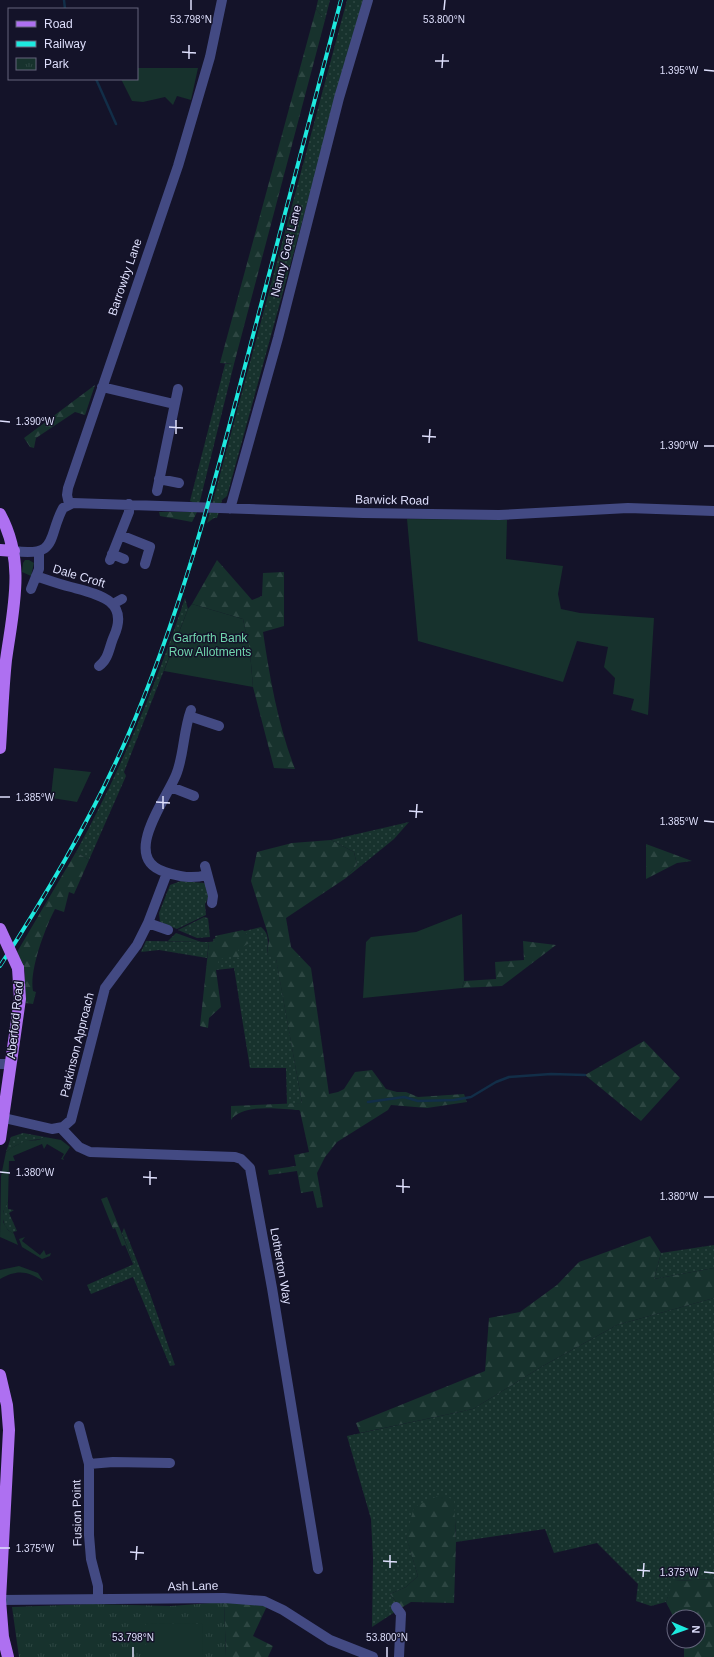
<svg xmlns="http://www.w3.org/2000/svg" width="714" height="1657" font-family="Helvetica,sans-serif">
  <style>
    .grass { fill: url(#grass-dots) }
    .forest { fill: url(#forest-firs) }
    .park { fill: url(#park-tufts) }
    .garden { fill: #17322d }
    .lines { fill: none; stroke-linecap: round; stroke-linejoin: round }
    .stream { stroke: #122e48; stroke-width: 2.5 }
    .minor { stroke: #434a83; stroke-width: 10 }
    .major { stroke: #ae70f1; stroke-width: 12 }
    .rail-casing { stroke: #1de9df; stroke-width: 4 }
    .rail { stroke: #141329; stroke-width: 2.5; stroke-dasharray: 8; stroke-linecap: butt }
    .major-bridge { stroke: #ae70f1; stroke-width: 12 }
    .ticks { fill: none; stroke: #dedffc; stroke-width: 1.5 }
    .labels { text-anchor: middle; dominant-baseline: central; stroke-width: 3; stroke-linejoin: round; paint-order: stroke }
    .street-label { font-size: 12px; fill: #dedffc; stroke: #141329 }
    .park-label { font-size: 12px; fill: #70d6ad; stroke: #141329 }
    .ticks-label { font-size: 10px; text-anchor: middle; fill: #dedffc; stroke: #141329; stroke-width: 3; stroke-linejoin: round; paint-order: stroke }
  </style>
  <defs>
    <pattern id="grass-dots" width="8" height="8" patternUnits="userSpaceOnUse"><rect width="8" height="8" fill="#17322d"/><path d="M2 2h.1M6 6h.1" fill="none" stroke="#2d4642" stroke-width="1.8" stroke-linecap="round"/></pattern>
    <pattern id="forest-firs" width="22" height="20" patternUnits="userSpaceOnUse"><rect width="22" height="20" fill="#17322d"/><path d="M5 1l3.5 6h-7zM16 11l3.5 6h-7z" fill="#2d4642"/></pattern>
    <pattern id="park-tufts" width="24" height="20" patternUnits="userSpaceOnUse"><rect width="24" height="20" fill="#17322d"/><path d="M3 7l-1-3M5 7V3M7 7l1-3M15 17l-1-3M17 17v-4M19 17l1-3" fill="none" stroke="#2d4642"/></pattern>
  </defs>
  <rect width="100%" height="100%" fill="#141329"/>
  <!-- grass -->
  <path class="grass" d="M 318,0 L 330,0 L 325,20 L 316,9 Z
    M 347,0 L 363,0 L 227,496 L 222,500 L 217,518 L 214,518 L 207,523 Z
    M 225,364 L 234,364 L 199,505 L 190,501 Z
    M 185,598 L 188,609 L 124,772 L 126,776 L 89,860 L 76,852 C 120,772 156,685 185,598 Z
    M 409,822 L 394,839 L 346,878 L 357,865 L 354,852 L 331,840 Z
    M 181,881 L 204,883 L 207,885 L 209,896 L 205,904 L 206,915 L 177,929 L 160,922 L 159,913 L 170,885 Z
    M 204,917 L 208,918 L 210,937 L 197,938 L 178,930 Z
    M 261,927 C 270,934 268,943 267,954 L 276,958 L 302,1103 L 287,1105 L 286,1068 L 250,1068 L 234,968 L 216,970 L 213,939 Z
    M 146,941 L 209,942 L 207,958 L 159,950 L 141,952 Z
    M 23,1133 L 45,1137 C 40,1140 38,1139 33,1140 C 22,1142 14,1146 6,1152 L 11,1137 Z
    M 8,1202 L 8,1209 L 14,1210 L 9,1213 L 17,1231 L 13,1232 L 14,1234 C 1,1228 0,1212 8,1202 Z
    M 124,1228 L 149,1291 L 175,1365 L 170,1366 L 133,1277 L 91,1294 L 87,1285 L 134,1264 L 122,1233 Z
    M 714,1245 L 714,1268 L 654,1279 L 661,1253 Z
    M 714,1298 L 714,1579 L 674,1581 L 666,1602 L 651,1606 L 636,1601 L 638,1584 L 597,1543 L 554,1553 L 545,1529 L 456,1542 L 455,1519 L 406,1536 L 418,1576 L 406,1587 L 390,1594 L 401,1608 L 372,1627 L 373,1558 L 371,1519 L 347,1436 L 473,1409 L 541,1367 L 617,1325 Z"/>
  <!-- forest -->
  <path class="forest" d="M 316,9 L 325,20 L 234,364 L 220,363 Z
    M 95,385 L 85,415 L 75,412 L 36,438 L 34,448 L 30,447 L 24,438 Z
    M 159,512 L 197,512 L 192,522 L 160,516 Z
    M 217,560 L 252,600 L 262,596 L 263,573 L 284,572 L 284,626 L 263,632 C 270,679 278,725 295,769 L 274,768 L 253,687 L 250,652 L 243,619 L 192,604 Z
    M 331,840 L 354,852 L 357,865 L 346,878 L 286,918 L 291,947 L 311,968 L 329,1094 L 338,1092 L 344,1089 L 355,1072 L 372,1070 L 386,1089 L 397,1092 L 406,1092 L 418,1097 L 464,1094 L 467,1102 L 427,1108 L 391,1105 L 388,1110 L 337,1142 L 325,1157 L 317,1173 L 323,1207 L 317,1208 L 313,1191 L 301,1193 L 297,1171 L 269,1175 L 268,1170 L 296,1166 L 294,1155 L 309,1152 L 300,1111 L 299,1110 C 280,1109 242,1103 231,1120 L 231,1106 L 302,1103 L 276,959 L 267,954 L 269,940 L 267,931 L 251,881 L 257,852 L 292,843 Z
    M 646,844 L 692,861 L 677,863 L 646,879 Z
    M 76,852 L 89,860 L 74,894 L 69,892 L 64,912 L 55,909 C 45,928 29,971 33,991 L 36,992 L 33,1004 L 25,1003 L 25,971 L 17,952 Z
    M 243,930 L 248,935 L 249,943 L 238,950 L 240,958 L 228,956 L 219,960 L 216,970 L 221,1007 L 209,1018 L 208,1028 L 200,1026 L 209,942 L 216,941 L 215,936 Z
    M 176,933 L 201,942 L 168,941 Z
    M 523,941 L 556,945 L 502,986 L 462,988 L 464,981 L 496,979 L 495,962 L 524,960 Z
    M 644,1041 L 680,1078 L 641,1121 L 585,1075 Z
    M 107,1197 L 134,1264 L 133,1264 L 125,1245 L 122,1246 L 115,1228 L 113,1229 L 101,1199 Z
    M 650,1236 L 661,1253 L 654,1279 L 714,1268 L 714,1298 L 617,1325 L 541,1367 L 473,1409 L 360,1433 L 356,1423 L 485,1371 L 489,1318 L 520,1312 L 557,1285 L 579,1262 Z
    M 438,1496 L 454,1499 L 456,1542 L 454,1603 L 411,1602 L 401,1608 L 390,1594 L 406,1587 L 418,1576 L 406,1537 L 414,1507 Z
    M 714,1579 L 714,1657 L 684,1657 L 684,1641 L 698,1641 L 698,1617 L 674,1618 L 666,1602 L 673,1581 Z
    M 224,1602 L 267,1606 L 253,1636 L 273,1646 L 268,1657 L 226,1657 Z"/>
  <!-- park -->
  <path class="park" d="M 224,1602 L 226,1657 L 19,1657 L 12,1607 L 93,1604 L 171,1606 Z"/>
  <!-- garden -->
  <path class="garden" d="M 137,68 L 198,68 L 191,100 L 177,96 L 173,105 L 165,97 L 143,102 L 132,101 L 121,79 L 137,79 Z
    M 407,519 L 507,520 L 506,559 L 563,566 L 558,594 L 561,609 L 580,613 L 654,618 L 648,715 L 631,710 L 634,699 L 613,694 L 615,678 L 604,667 L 608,647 L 577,641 L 563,682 L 418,641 Z
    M 25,560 L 29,560 L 34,563 L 31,576 L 22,572 L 23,563 Z
    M 192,604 L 243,619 L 250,652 L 253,687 L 164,671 L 188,609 Z
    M 54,768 L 91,772 L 77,802 L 52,798 L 51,796 Z
    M 462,914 L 464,981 L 462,988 L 363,998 L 366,942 L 371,937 L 416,932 Z
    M 45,1137 L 61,1140 L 70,1147 L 63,1158 L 64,1160 L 61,1159 L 64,1154 L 47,1144 L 44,1149 L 42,1144 L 13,1156 L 15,1161 L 9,1161 L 8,1202 L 3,1212 L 3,1222 L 8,1230 L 14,1234 L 18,1245 L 0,1237 L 1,1176 L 6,1152 C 12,1147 18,1144 26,1141 C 33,1140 39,1141 45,1137 Z
    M 25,1237 L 22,1241 L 40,1255 L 44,1250 L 46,1255 L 51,1253 L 50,1256 L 42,1259 L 22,1247 L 19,1239 Z
    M 19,1266 L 38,1273 L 43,1281 C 28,1271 17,1269 0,1279 L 0,1270 Z
    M 146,1623 L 203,1624 L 202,1657 L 146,1657 Z"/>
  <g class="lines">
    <!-- stream -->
    <path class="stream" d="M 64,0 L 65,9
      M 96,79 L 116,124
      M 368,1102 L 404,1097 L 418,1101 L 454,1100 L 471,1097 L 496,1082 L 509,1077 L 551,1074 L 585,1075"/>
    <!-- minor -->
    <path class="minor" d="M 102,387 L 174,404
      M 159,479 L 179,483
      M 157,491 L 178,389
      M 69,504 L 67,495 L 68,488 L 178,166 L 210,57 L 222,0
      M 230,509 L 278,338 L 339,98 L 368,0
      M 120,535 L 150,547 L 145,564
      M 14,551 C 59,557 47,538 63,508 L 73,503 L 363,513 L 499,515 L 628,508 L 714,511
      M 112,554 L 124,559
      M 110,560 L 129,512 L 129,504
      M 36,576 C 48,580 59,584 71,587 C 97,594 130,600 114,636 C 109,647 109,659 99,666
      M 31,589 L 39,569 L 39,552
      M 113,604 L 122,599
      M 191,710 C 183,732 184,756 176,775 C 166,800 120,858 165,872 C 180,877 192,879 207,875
      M 189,716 L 219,726
      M 171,787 L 194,796
      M 205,866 L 213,896 L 212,903
      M 148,923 L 168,930
      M 0,1064 L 11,1064
      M 4,1118 L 52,1129 L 63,1127 L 71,1120 L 105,988 L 137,945 L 148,923 L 167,873
      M 61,1128 L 79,1147 L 90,1152 L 235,1157 L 241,1159 L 250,1168 L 272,1288 L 318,1569
      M 79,1426 L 89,1464 L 89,1535 L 91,1559 L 98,1586 L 98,1599
      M 89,1464 L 113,1462 L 170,1463
      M 0,1600 L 224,1598 L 264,1601 L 283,1610 L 330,1640 L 373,1657
      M 396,1607 L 401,1614 L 399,1657"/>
    <!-- major -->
    <path class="major" d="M 0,514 C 26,562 13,609 6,660 C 3,689 2,718 0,748
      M 0,550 L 14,551
      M 0,1139 L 20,999 L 18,968
      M 0,1375 L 7,1405 L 9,1430 L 0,1600 L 3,1637 L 8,1657"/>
    <!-- rail casing -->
    <g class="rail-casing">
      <path id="rail" d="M 0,966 C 47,894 91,819 126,740 C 179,619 212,493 245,366 C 277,244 309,122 341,0"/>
    </g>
    <!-- rail -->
    <use href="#rail" class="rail"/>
    <!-- major-bridge -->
    <path class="major-bridge" d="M 0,929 L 18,968"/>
  </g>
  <!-- ticks -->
  <path class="ticks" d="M 191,10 L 191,0M 444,10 L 445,0M 182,52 L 196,53M 189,59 L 189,45M 435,61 L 449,61M 442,68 L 443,54M 704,70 L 714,71M 0,421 L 10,422M 169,427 L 183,428M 176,434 L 176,420M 422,436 L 436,437M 429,443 L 430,429M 704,446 L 714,446M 0,797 L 10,797M 156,802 L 170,803M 163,809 L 163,796M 409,811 L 423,812M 416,818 L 417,804M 704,821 L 714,822M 0,1172 L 10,1173M 143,1177 L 157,1178M 150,1185 L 150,1171M 396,1186 L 410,1187M 403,1193 L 403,1179M 704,1197 L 714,1197M 0,1548 L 10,1548M 130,1552 L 144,1553M 136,1560 L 137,1546M 383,1561 L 397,1562M 390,1568 L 390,1555M 637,1570 L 650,1571M 704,1572 L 714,1573M 643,1577 L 644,1563M 133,1657 L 133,1647M 387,1657 L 387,1647"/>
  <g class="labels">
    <!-- street labels -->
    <g class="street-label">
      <text transform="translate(286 251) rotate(-76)">Nanny Goat Lane</text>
      <text transform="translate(125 277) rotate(-71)">Barrowby Lane</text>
      <text transform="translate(392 500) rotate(1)">Barwick Road</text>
      <text transform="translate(79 576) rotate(17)">Dale Croft</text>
      <text transform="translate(15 1020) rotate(-84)">Aberford Road</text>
      <text transform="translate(77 1045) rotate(-76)">Parkinson Approach</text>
      <text transform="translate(281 1266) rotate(80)">Lotherton Way</text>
      <text transform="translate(77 1513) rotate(-91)">Fusion Point</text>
      <text transform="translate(193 1586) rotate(-1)">Ash Lane</text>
    </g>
    <!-- park labels -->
    <g class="park-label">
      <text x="210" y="638">Garforth Bank<tspan x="210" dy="14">Row Allotments</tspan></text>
    </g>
  </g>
  <g class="ticks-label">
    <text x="191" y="23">53.798°N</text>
    <text x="444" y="23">53.800°N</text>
    <text x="679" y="74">1.395°W</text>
    <text x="35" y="425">1.390°W</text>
    <text x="679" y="449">1.390°W</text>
    <text x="35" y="801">1.385°W</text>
    <text x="679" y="825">1.385°W</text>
    <text x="35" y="1176">1.380°W</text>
    <text x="679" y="1200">1.380°W</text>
    <text x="35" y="1552">1.375°W</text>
    <text x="679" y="1576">1.375°W</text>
    <text x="133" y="1641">53.798°N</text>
    <text x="387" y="1641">53.800°N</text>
  </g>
  <!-- legend -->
  <rect x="8" y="8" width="130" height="72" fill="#141329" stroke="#65657d"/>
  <rect x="16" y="21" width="20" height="6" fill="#ae70f1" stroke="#65657d"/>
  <text x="44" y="28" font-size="12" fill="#dedffc">Road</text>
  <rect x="16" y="41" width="20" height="6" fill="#1de9df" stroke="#65657d"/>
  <text x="44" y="48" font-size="12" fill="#dedffc">Railway</text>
  <rect x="16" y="58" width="20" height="12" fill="url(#park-tufts)" stroke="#65657d"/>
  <text x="44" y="68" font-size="12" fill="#dedffc">Park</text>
  <!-- north arrow -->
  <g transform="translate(686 1629) rotate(92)"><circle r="19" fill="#141329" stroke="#65657d"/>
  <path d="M0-3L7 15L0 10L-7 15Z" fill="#1de9df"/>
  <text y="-6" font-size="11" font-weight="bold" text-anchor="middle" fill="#dedffc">N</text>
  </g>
</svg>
